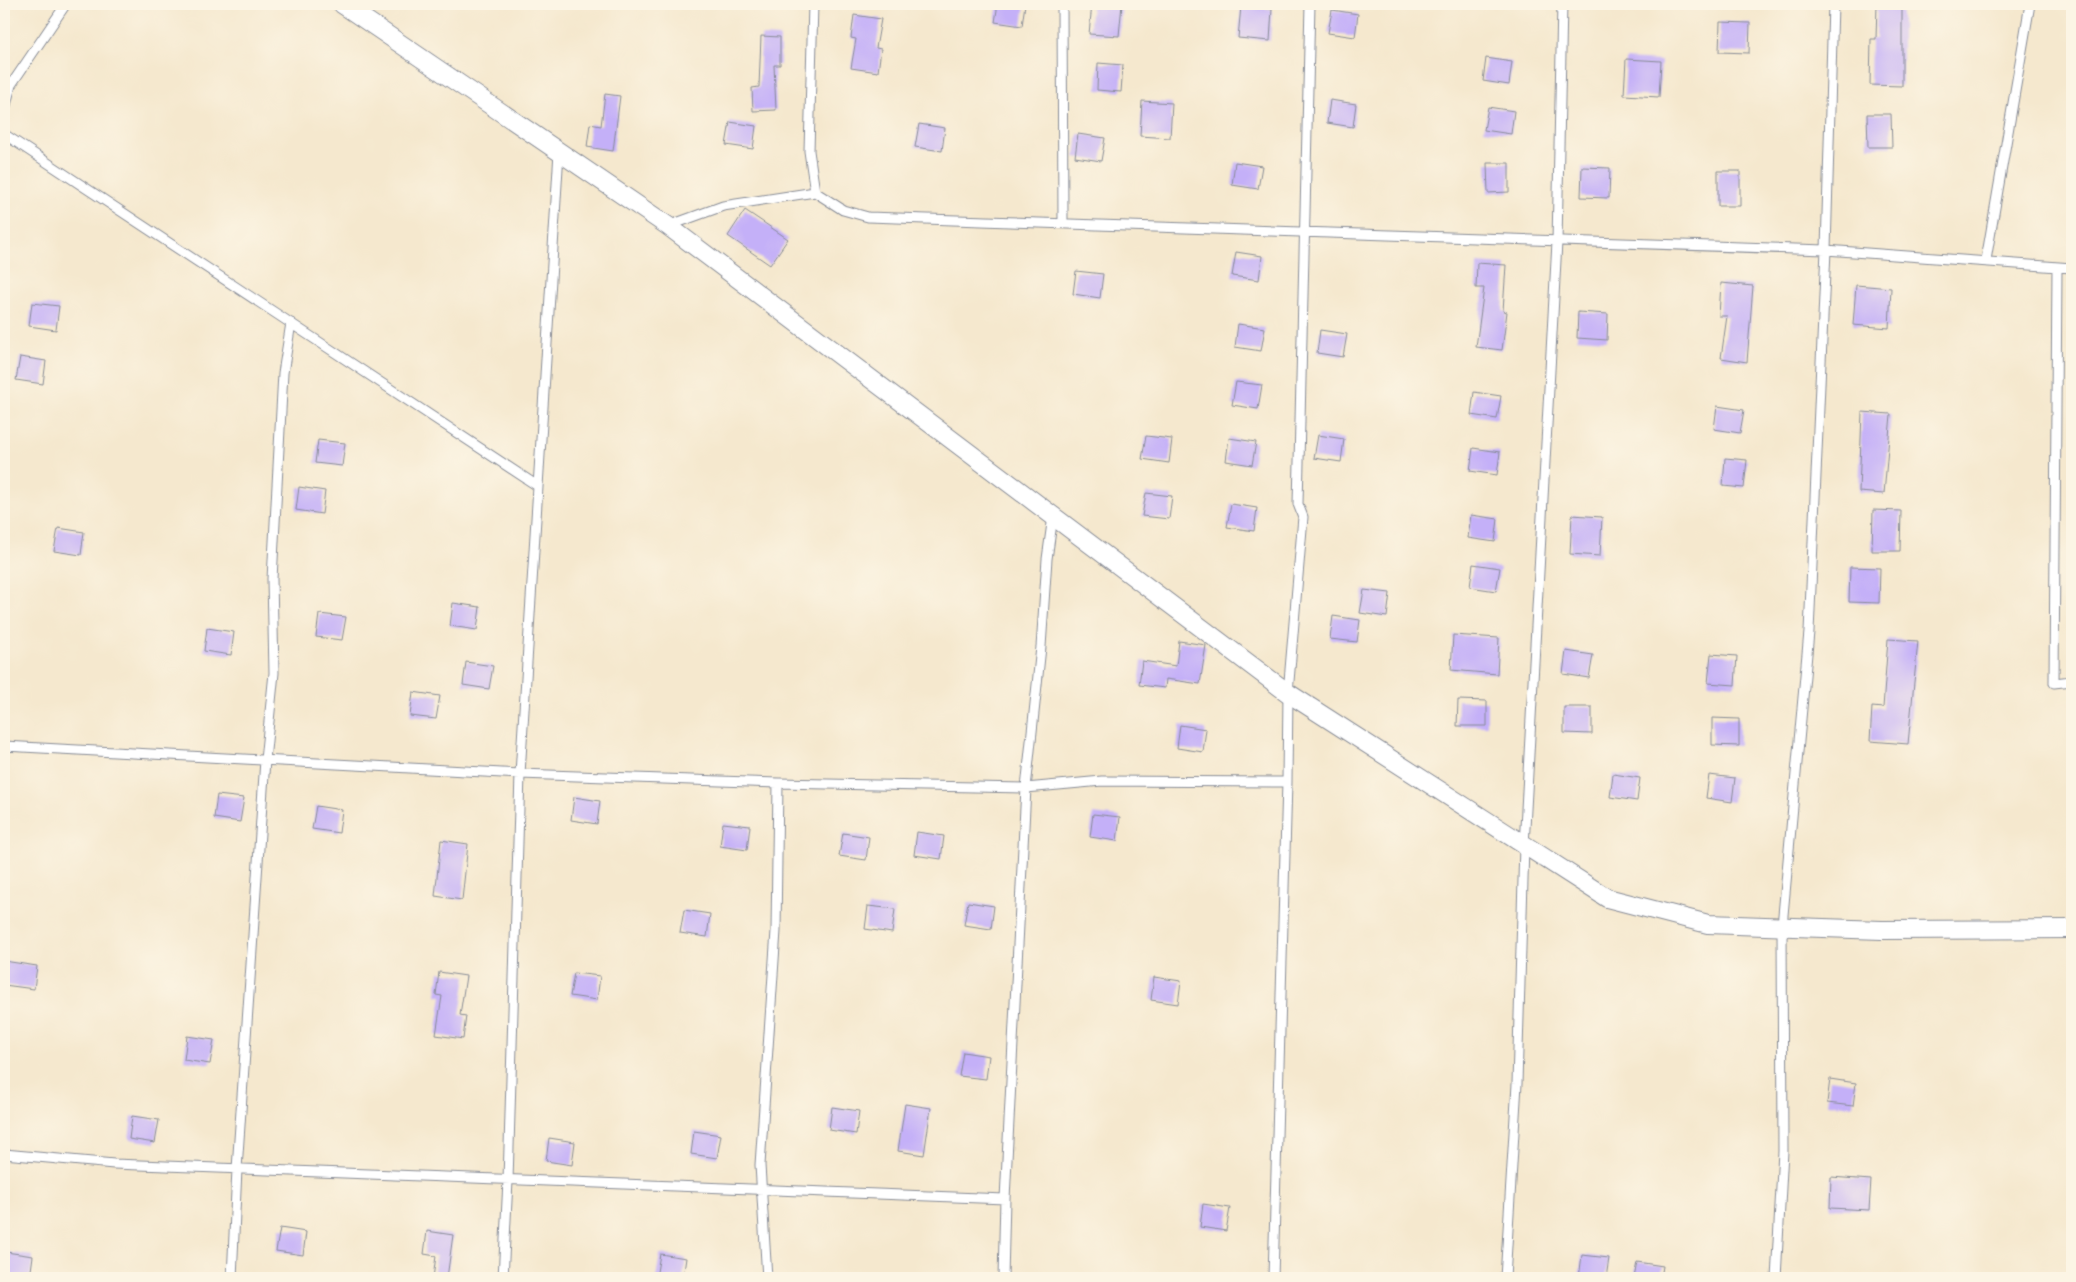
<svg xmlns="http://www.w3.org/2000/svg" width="2076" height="1282" font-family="'Shantell Sans',sans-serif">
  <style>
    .building { fill: #c4b0f8 }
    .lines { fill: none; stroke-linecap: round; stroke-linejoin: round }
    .lane-casing { stroke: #888c96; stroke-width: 11 }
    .street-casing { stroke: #888c96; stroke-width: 20 }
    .lane { stroke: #fff; stroke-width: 9 }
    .street { stroke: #fff; stroke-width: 18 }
  </style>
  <rect width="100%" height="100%" fill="#fcf5e5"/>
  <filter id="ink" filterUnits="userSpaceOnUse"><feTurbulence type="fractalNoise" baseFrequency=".02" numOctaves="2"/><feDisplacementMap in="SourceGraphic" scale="10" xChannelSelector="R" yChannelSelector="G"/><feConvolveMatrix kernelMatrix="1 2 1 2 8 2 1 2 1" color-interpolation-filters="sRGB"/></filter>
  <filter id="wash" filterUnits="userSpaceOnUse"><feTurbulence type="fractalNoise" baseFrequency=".0096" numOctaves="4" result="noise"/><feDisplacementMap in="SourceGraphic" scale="20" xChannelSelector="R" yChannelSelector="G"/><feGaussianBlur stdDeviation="1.12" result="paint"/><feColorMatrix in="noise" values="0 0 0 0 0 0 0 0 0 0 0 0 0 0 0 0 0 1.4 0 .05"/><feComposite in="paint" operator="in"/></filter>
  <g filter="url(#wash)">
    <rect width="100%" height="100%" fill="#f5e8ce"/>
    <g id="blocks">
      <!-- building -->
      <path class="building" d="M 998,4 L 1025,4 L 1022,26 L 995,22 Z
        M 1092,4 L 1122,4 L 1119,36 L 1089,34 Z
        M 1877,4 L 1902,4 L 1902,86 L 1870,85 L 1871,39 L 1876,39 Z
        M 1241,6 L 1272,9 L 1270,41 L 1238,38 Z
        M 1332,10 L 1358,14 L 1355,37 L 1328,33 Z
        M 854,15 L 881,19 L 876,48 L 881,49 L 878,72 L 851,68 L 856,39 L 851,38 Z
        M 1720,22 L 1750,23 L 1749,53 L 1719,52 Z
        M 761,36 L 780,37 L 780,65 L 774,65 L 776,110 L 753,111 L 752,88 L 759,87 Z
        M 1486,58 L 1512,62 L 1509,85 L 1483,81 Z
        M 1626,59 L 1661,61 L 1659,97 L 1624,95 Z
        M 1098,63 L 1123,65 L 1121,92 L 1097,90 Z
        M 605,94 L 620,96 L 613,151 L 587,147 L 590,124 L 601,126 Z
        M 1330,100 L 1356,104 L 1353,127 L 1327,123 Z
        M 1142,101 L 1172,103 L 1170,138 L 1140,136 Z
        M 1488,107 L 1514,111 L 1511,134 L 1484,130 Z
        M 1867,114 L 1891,114 L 1892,147 L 1868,147 Z
        M 730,122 L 756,126 L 753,149 L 726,145 Z
        M 919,124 L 945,128 L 942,151 L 915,147 Z
        M 1078,134 L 1105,138 L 1101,161 L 1075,157 Z
        M 1235,162 L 1262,166 L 1258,189 L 1232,185 Z
        M 1487,163 L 1509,163 L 1509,192 L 1488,193 Z
        M 1582,167 L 1610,168 L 1609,198 L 1581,197 Z
        M 1718,171 L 1740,171 L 1740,206 L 1718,206 Z
        M 745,210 L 788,239 L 770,265 L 728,236 Z
        M 1236,252 L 1262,256 L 1259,280 L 1232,276 Z
        M 1477,263 L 1506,265 L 1503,311 L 1507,312 L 1502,350 L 1476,347 L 1484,288 L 1476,288 Z
        M 1076,271 L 1103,274 L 1100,298 L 1073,294 Z
        M 1721,283 L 1753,286 L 1747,362 L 1721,358 L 1727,316 L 1719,316 Z
        M 1856,285 L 1891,288 L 1889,328 L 1853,325 Z
        M 32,303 L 59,306 L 56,330 L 29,326 Z
        M 1578,312 L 1608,314 L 1607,340 L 1577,338 Z
        M 1238,324 L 1265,328 L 1261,351 L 1235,347 Z
        M 1320,330 L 1347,334 L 1343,357 L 1317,353 Z
        M 20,357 L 46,361 L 43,384 L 16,380 Z
        M 1236,382 L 1262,385 L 1258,409 L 1232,405 Z
        M 1474,392 L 1501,396 L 1497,419 L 1471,415 Z
        M 1717,406 L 1744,410 L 1740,433 L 1714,429 Z
        M 1862,412 L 1891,414 L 1884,494 L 1859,492 Z
        M 1318,435 L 1344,439 L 1341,462 L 1314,458 Z
        M 1146,436 L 1172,439 L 1169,463 L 1142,459 Z
        M 1229,438 L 1256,442 L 1252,465 L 1226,461 Z
        M 318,440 L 345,443 L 342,466 L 315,463 Z
        M 1473,448 L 1500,452 L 1497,475 L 1470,471 Z
        M 1725,458 L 1747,460 L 1744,488 L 1723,486 Z
        M 299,487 L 325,491 L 322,514 L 296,510 Z
        M 1146,493 L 1172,496 L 1169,519 L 1142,516 Z
        M 1231,504 L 1257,508 L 1254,531 L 1227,527 Z
        M 1873,510 L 1901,511 L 1900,551 L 1872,551 Z
        M 1471,515 L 1498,519 L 1495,542 L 1468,538 Z
        M 1572,515 L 1602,517 L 1600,556 L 1570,554 Z
        M 58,528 L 84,532 L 81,555 L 54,551 Z
        M 1473,564 L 1500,568 L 1496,591 L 1470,587 Z
        M 1850,567 L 1880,568 L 1879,603 L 1849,602 Z
        M 1364,590 L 1390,593 L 1387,617 L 1360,613 Z
        M 453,603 L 480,607 L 477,630 L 450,626 Z
        M 319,614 L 346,617 L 342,640 L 316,637 Z
        M 1333,616 L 1360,620 L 1357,642 L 1330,639 Z
        M 207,628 L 234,632 L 231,655 L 204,651 Z
        M 1453,635 L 1499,638 L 1497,674 L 1451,670 Z
        M 1888,639 L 1918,641 L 1908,744 L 1870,741 L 1872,707 L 1883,708 Z
        M 1179,641 L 1206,645 L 1200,684 L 1166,679 L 1165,688 L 1139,685 L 1142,661 L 1176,666 Z
        M 1566,651 L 1593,655 L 1589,678 L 1563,674 Z
        M 1711,654 L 1737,656 L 1735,685 L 1708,683 Z
        M 466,662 L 493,666 L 489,689 L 463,685 Z
        M 413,692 L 440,696 L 436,719 L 410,716 Z
        M 1458,700 L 1487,701 L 1487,726 L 1457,726 Z
        M 1564,707 L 1592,707 L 1592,734 L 1564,733 Z
        M 1712,718 L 1739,719 L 1739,746 L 1712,745 Z
        M 1180,725 L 1206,729 L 1203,752 L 1177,748 Z
        M 1613,774 L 1640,778 L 1637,801 L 1610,797 Z
        M 1709,775 L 1735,778 L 1732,802 L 1706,798 Z
        M 217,795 L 244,798 L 240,822 L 214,818 Z
        M 574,797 L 600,801 L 597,824 L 571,820 Z
        M 316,806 L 342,810 L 339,833 L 312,829 Z
        M 1093,814 L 1120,817 L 1117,841 L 1090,837 Z
        M 723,823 L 750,826 L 747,850 L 720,846 Z
        M 917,832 L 944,836 L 941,859 L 914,855 Z
        M 843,833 L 869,837 L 866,860 L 839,856 Z
        M 441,840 L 468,844 L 462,900 L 435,896 Z
        M 968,902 L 994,906 L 991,929 L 964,925 Z
        M 868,906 L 895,909 L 892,933 L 865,929 Z
        M 684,910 L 710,914 L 707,937 L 680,933 Z
        M 4,961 L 37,966 L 34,989 L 4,985 Z
        M 439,972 L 466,976 L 460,1015 L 466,1016 L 463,1039 L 436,1035 L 442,996 L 436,995 Z
        M 574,973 L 600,976 L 597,1000 L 570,996 Z
        M 1154,977 L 1181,981 L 1178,1004 L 1151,1000 Z
        M 187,1036 L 214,1040 L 210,1064 L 184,1060 Z
        M 963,1052 L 989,1056 L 986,1079 L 959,1076 Z
        M 1830,1079 L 1856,1083 L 1853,1106 L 1827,1103 Z
        M 905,1104 L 931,1108 L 924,1155 L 898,1151 Z
        M 832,1107 L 859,1111 L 856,1134 L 829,1130 Z
        M 132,1116 L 159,1120 L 155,1143 L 129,1139 Z
        M 694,1131 L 721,1135 L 717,1158 L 691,1154 Z
        M 549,1138 L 575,1142 L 572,1165 L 546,1161 Z
        M 1831,1177 L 1871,1180 L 1869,1210 L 1830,1208 Z
        M 1203,1204 L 1230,1208 L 1226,1231 L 1200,1227 Z
        M 280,1228 L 306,1232 L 303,1255 L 276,1251 Z
        M 427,1231 L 453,1235 L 447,1278 L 433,1278 L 436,1256 L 424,1254 Z
        M 6,1252 L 33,1256 L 30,1278 L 4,1275 Z
        M 660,1254 L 686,1258 L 683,1278 L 656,1278 Z
        M 1582,1255 L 1609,1258 L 1606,1278 L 1579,1278 Z
        M 1637,1262 L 1663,1266 L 1661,1278 L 1634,1278 Z"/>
    </g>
  </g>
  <g filter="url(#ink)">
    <use href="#blocks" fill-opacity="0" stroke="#888c96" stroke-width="1"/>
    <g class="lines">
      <!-- lane casing -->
      <g class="lane-casing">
        <path id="lane" d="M 813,4 L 809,151 L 815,192
          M 1062,4 L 1063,223
          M 4,113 L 11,85 L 66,4
          M 4,134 L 536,485
          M 668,226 L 723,206 L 815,192 L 843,210 L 868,217 L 1826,250 L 2072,268
          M 1986,260 L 2030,4
          M 2057,267 L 2054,683 L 2072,681
          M 4,746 L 520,774 L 778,783 L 1026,788 L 1102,781 L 1287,782
          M 4,1154 L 114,1164 L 1005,1199
          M 232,1278 L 237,1169 L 265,760 L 274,673 L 272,579 L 283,373 L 291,323
          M 503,1278 L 508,1181 L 520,774 L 559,152
          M 767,1278 L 760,1165 L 776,931 L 778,783
          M 1003,1278 L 1005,1199 L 1026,788 L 1041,647 L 1047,559 L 1053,516
          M 1273,1278 L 1287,782 L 1288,693 L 1303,517 L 1298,504 L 1310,4
          M 1505,1278 L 1517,1084 L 1524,846 L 1557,242 L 1562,4
          M 1776,1278 L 1783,1151 L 1782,926 L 1809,632 L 1826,250 L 1833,4"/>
      </g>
      <!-- street casing -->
      <g class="street-casing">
        <path id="street" d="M 342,4 L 668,226 L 1288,693 L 1607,898 L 1708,924 L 1882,930 L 2072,929"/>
      </g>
      <!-- lane -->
      <use href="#lane" class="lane"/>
      <!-- street -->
      <use href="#street" class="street"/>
    </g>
  </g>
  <!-- margin -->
  <rect width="2076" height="1282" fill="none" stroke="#fcf5e5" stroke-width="20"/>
</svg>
